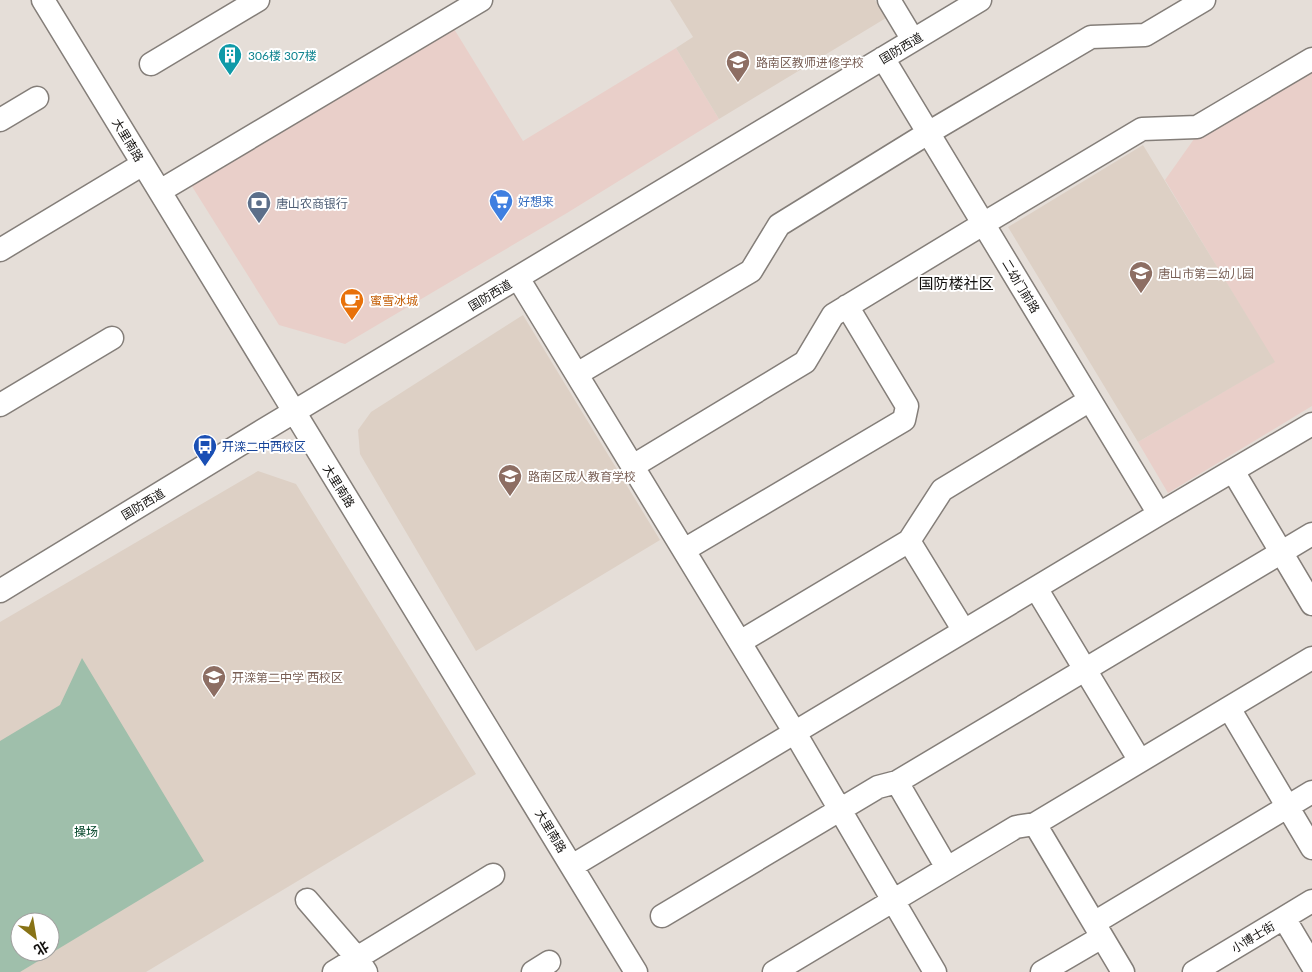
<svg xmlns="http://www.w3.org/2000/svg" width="1312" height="972" font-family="Lato,'Noto Sans SC',sans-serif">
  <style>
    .commercial { fill: #e9cfc9 }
    .built { fill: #ddd0c5; fill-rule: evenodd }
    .green { fill: #9fbfab; fill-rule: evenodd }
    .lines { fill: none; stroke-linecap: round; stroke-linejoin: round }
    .minor-casing { stroke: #847e79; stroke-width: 25 }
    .minor { stroke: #fff; stroke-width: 22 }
    .labels { text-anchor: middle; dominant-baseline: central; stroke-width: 4; stroke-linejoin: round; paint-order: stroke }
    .street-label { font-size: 12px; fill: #13110f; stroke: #fff }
    .culture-label { font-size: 12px; fill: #0d838f; stroke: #fff; text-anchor: start }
    .education-label { font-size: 12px; fill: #785e54; stroke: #fff; text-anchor: start }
    .shop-label { font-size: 12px; fill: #366cbe; stroke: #fff; text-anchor: start }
    .service-label { font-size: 12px; fill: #4e5e75; stroke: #fff; text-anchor: start }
    .food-label { font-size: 12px; fill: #c56008; stroke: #fff; text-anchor: start }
    .transit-label { font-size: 12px; fill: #164399; stroke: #fff; text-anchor: start }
    .park-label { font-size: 12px; fill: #024427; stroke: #fff }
    .quarter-label { font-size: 15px; fill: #13110f; stroke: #fff }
  </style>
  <rect width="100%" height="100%" fill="#e5ded8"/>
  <!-- commercial -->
  <path class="commercial" d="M 451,24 L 523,141 L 676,48 L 719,119 L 567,213 L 345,344 L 279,325 L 188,180 Z
    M 1312,68 L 1312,406 L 1168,493 L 1138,442 L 1274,362 L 1165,180 L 1194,139 Z"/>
  <!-- built -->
  <path class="built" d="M 670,0 L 875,0 L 886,18 L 719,119 L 676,48 L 693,37 Z
    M 1143,145 L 1275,362 L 1138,442 L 1008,227 Z
    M 523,315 L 660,540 L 476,651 L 360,454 L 358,430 L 371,412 Z
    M 258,471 L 296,484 L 476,774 L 146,972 L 0,972 L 0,622 ZM 20,922 L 50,922 L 50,952 L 20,952 Z"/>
  <!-- green -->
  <path class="green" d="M 82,658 L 204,861 L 20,972 L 0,972 L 0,741 L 60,705 ZM 20,922 L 50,922 L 50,952 L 20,952 Z"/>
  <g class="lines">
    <!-- minor casing -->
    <g class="minor-casing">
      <path id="minor" d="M 43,0 L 636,972
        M 889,0 L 913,40
        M 883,58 L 1159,514
        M 151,64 L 258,0
        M 0,120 L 37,98
        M 160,191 L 481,0
        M 0,250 L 143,164
        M 518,278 L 795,733 L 935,972
        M 577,374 L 751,271 L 779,225 L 928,133 L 1091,37 L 1145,35 L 1204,0
        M 0,405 L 112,338
        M 633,466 L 805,362 L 833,315 L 983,224 L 1142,129 L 1197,127 L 1312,59
        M 1233,471 L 1312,604
        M 909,541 L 964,631
        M 684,550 L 904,420 L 907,406 L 847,306
        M 1036,588 L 1140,761
        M 0,591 L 262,431 L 980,0
        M 740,642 L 909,541 L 942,490 L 1090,400
        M 1229,708 L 1312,848
        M 1035,824 L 1123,972
        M 572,866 L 1159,514 L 1312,424
        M 947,868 L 897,782 L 1312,534
        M 307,900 L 357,958 L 366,972
        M 662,916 L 878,787 L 897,782
        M 1284,918 L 1312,965
        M 1094,923 L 1312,792
        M 334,972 L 493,875
        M 533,972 L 549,962
        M 774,972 L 1016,827 L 1035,824 L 1312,658
        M 1042,972 L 1102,937
        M 1194,972 L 1312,901"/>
    </g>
    <!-- minor -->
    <use href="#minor" class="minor"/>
  </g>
  <!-- icons -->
  <defs>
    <g id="building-pin" transform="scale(1.25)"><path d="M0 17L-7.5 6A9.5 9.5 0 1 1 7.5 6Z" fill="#0f9aa8" stroke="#fff"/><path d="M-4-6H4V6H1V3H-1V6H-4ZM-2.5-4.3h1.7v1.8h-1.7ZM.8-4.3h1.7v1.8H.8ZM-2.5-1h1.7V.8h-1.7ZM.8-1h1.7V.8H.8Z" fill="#fff"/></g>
    <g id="university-pin" transform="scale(1.25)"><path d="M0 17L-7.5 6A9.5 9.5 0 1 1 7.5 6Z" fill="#8d6e63" stroke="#fff"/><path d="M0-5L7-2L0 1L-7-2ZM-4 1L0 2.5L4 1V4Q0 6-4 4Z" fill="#fff"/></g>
    <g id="supermarket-pin" transform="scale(1.25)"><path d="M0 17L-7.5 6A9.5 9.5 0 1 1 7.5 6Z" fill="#3f7fe0" stroke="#fff"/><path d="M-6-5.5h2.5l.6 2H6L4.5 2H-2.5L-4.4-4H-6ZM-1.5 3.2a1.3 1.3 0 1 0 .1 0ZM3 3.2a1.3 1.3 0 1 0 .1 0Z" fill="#fff"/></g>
    <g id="bank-pin" transform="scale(1.25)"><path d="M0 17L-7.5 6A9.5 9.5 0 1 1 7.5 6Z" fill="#5c6f8a" stroke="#fff"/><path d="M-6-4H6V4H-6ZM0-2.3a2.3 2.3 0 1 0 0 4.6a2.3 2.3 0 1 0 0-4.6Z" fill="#fff"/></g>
    <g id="school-pin" transform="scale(1.25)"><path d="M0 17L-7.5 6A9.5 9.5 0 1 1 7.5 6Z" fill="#8d6e63" stroke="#fff"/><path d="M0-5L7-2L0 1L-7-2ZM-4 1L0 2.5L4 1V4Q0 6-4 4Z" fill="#fff"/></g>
    <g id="cafe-pin" transform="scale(1.25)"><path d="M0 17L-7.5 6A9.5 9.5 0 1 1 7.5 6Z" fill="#e8710a" stroke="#fff"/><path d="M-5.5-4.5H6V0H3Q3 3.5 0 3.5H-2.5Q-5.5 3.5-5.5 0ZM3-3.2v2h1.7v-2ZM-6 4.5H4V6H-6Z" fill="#fff"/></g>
    <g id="bus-pin" transform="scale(1.25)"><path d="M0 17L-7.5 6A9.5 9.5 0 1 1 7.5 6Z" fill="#1a4fb4" stroke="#fff"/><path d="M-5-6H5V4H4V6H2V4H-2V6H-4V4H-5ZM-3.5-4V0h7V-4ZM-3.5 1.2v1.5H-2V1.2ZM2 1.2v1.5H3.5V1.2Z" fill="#fff"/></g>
  </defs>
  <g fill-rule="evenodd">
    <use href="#building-pin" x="230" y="55"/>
    <use href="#university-pin" x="738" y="62"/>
    <use href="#supermarket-pin" x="501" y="201"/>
    <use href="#bank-pin" x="259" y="203"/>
    <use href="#school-pin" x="1141" y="273"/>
    <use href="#cafe-pin" x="352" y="300"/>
    <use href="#bus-pin" x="205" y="446"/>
    <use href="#school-pin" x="510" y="476"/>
    <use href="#school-pin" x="214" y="677"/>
  </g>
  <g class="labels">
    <!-- street labels -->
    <g class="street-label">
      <text transform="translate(901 48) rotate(-31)">国防西道</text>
      <text transform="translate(128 140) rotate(59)">大里南路</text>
      <text transform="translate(1021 286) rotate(59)">二幼门前路</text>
      <text transform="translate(490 295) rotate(-31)">国防西道</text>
      <text transform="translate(339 486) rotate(58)">大里南路</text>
      <text transform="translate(143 504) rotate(-31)">国防西道</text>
      <text transform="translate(551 831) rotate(59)">大里南路</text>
      <text transform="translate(1253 937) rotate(-31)">小博士街</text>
    </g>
    <!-- culture labels -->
    <g class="culture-label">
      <text x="248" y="55">306楼 307楼</text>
    </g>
    <!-- education labels -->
    <g class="education-label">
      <text x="756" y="62">路南区教师进修学校</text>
      <text x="1158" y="273">唐山市第二幼儿园</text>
      <text x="528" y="476">路南区成人教育学校</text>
      <text x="232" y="677">开滦第二中学 西校区</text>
    </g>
    <!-- shop labels -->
    <g class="shop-label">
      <text x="518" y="201">好想来</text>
    </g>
    <!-- service labels -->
    <g class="service-label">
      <text x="276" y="203">唐山农商银行</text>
    </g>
    <!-- food labels -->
    <g class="food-label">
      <text x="370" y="300">蜜雪冰城</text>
    </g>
    <!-- transit labels -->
    <g class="transit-label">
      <text x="222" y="446">开滦二中西校区</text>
    </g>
    <!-- park labels -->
    <g class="park-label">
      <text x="86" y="831">操场</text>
    </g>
    <!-- quarter labels -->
    <g class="quarter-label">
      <text x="956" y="283">国防楼社区</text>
    </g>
  </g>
  <!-- north arrow -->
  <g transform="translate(35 937) rotate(149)"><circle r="24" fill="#ffffff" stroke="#a1a09f"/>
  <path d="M0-4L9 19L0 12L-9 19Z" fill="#887316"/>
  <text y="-8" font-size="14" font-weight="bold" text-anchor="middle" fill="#13110f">北</text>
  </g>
</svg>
